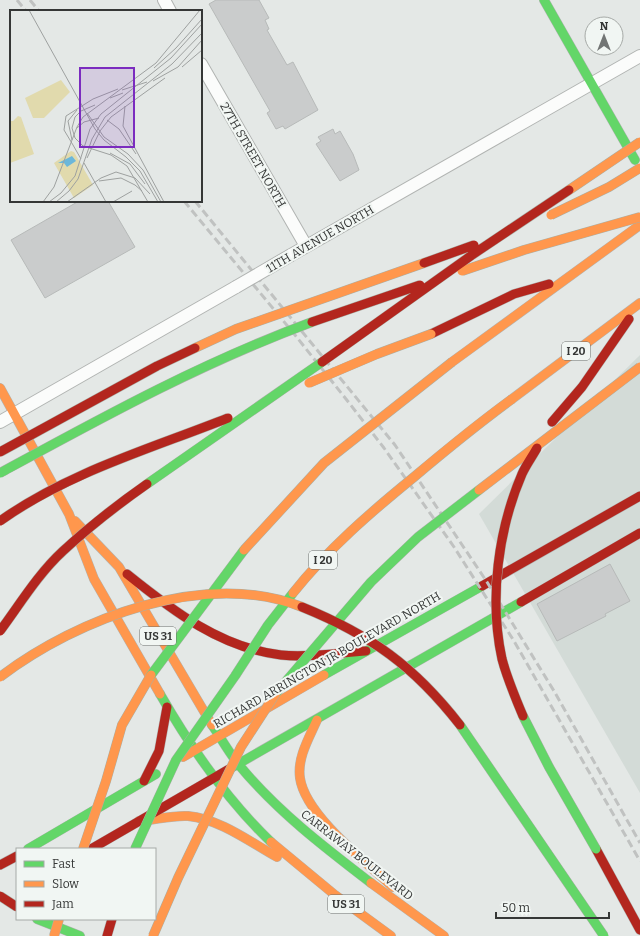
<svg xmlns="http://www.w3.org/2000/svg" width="640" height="936" font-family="Bitter,serif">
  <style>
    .built { fill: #d3dbd7 }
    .building { fill: #cacccc; stroke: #b7bab9 }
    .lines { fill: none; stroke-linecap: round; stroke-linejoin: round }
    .street-casing { stroke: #b1b4b2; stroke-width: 14 }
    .fast-casing { stroke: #b1b4b2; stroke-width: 10 }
    .slow-casing { stroke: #b1b4b2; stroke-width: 10 }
    .jam-casing { stroke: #b1b4b2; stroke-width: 10 }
    .street { stroke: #fbfcfb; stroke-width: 12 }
    .fast { stroke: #63d668; stroke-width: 9 }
    .slow { stroke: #ff974d; stroke-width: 9 }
    .jam { stroke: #b3261e; stroke-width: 9 }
    .rail { stroke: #c0c2c1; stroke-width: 3; stroke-dasharray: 8 4; stroke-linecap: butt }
    .street-bridge-casing { stroke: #b1b4b2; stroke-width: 14; stroke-linecap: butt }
    .fast-bridge-casing { stroke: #a9afa6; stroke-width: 10; stroke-linecap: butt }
    .slow-bridge-casing { stroke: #a9afa6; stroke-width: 10; stroke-linecap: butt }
    .jam-bridge-casing { stroke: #a9afa6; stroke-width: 10; stroke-linecap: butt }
    .street-bridge { stroke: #fbfcfb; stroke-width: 12 }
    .fast-bridge { stroke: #63d668; stroke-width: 9 }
    .slow-bridge { stroke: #ff974d; stroke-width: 9 }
    .jam-bridge { stroke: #b3261e; stroke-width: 9 }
    .labels { text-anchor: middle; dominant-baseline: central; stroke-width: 4; stroke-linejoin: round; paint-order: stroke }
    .shield { fill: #f1f6f3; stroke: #6d706f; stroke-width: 1 }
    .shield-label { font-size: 11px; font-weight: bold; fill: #353736 }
    .street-label { font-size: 12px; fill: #353736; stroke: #f1f6f3 }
    .inset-road { fill: none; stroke: #9ea1a0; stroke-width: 1 }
    .view { fill: #7b2cbf; fill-opacity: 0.15; stroke: #7b2cbf; stroke-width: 2 }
    .inset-edge { fill: none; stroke: #353736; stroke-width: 2 }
  </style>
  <rect width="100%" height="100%" fill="#e4e8e6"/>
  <!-- built -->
  <path class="built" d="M 640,355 L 640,793 L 479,514 Z"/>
  <!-- building -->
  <path class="building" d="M 216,0 L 259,0 L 269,18 L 265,20 L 269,29 L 267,30 L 287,65 L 293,62 L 318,110 L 285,129 L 283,126 L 276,129 L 267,113 L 270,111 L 209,4 Z
    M 333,129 L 335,134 L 340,131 L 353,154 L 359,170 L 340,181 L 316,144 L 321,141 L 318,137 Z
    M 79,201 L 108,201 L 135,247 L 45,298 L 11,240 Z
    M 610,564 L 630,601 L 605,614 L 606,616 L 557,641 L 537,604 Z"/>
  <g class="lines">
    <!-- street casing -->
    <g class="street-casing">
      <path id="street" d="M 164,0 L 170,11
        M 201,64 L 306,246
        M 291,255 L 640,56
        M 0,422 L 236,287"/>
    </g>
    <!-- fast casing -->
    <g class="fast-casing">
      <path id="fast" d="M 544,0 L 635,160
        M 324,675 L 482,586
        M 160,694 C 191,748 226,799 271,842
        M 212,725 C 221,738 229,753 239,765 C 277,811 324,847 371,883
        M 231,768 L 521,602
        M 28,849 L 156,774
        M 37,919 L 80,936"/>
    </g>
    <!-- slow casing -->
    <g class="slow-casing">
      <path id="slow" d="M 452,362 L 640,225
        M 0,388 L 69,514 L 94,579 L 160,694
        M 512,399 L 640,303
        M 75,521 L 119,567 L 212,725
        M 317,720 C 309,738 297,758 300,778 C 305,815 367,863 393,887
        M 183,757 L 324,675
        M 139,821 C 155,820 172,815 188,816 C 220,819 250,842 277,857
        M 271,842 L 335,895 L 391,936
        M 371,883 L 444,936"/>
    </g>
    <!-- jam casing -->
    <g class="jam-casing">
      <path id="jam" d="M 431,334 L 514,294 L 549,284
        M 552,422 L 582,387 L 629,319
        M 127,574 C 173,611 221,648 281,655 C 309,658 338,653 366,651
        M 482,586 L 640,496
        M 521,602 L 640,533
        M 144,781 L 159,751 L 167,707
        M 91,849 L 231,768
        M 596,849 L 640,930
        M 0,865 L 17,856
        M 107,936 L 112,919"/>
    </g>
    <!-- street -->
    <use href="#street" class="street"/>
    <!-- fast -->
    <use href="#fast" class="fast"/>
    <!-- slow -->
    <use href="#slow" class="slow"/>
    <!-- jam -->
    <use href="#jam" class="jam"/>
    <!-- rail -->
    <path class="rail" d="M 17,0 L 26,11
      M 30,0 L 39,11
      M 184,201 L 295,335 L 346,399 L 384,448 L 454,547 L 514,641 L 640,861
      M 195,201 L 395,445 L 487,582 L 554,691 L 640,843"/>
    <!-- street-bridge casing -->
    <g class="street-bridge-casing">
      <path id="street-bridge" d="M 236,287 L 291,255"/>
    </g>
    <!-- fast-bridge casing -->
    <g class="fast-bridge-casing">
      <path id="fast-bridge" d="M 0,473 C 103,417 201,363 312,322
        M 147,484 L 322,362
        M 151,675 L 244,550
        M 276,693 L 371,582 L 418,537 L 479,490
        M 523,716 L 549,767 L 596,849
        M 460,725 L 604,936
        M 135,849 L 176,760 L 235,676 L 268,625 L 293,593"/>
    </g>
    <!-- slow-bridge casing -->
    <g class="slow-bridge-casing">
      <path id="slow-bridge" d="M 569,190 L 640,142
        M 551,215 L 609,187 L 640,168
        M 462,271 L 524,250 L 640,217
        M 195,348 L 236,329 L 424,263
        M 309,383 L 377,354 L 431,334
        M 479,490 L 640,367
        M 244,550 L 324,463 L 452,362
        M 293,593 C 328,549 371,512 414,477 C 446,450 478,424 512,399
        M 0,677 C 78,618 205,569 302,607
        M 83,849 L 106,781 L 122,725 L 151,675
        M 54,936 L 59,919
        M 153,936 L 178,878 L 241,747 L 276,693"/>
    </g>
    <!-- jam-bridge casing -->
    <g class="jam-bridge-casing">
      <path id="jam-bridge" d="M 424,263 L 474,245
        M 312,322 L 420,285
        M 322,362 L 472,255 L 569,190
        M 0,452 L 157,366 L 195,348
        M 0,521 C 69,472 150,449 228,418
        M 302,607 C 371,635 414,666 460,725
        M 0,631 C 20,604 38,574 63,551 C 89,527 117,505 147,484
        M 523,716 C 515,697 507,678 502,659 C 489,599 498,530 522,474 C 526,465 532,457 537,448
        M 0,896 L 17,907"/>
    </g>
    <!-- street-bridge -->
    <use href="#street-bridge" class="street-bridge"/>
    <!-- fast-bridge -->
    <use href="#fast-bridge" class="fast-bridge"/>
    <!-- slow-bridge -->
    <use href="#slow-bridge" class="slow-bridge"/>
    <!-- jam-bridge -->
    <use href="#jam-bridge" class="jam-bridge"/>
  </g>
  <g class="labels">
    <!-- shield labels -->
    <g class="shield">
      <rect x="562" y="342" width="28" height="18" rx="3"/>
      <rect x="309" y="551" width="28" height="18" rx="3"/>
      <rect x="140" y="627" width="36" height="18" rx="3"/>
      <rect x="328" y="895" width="36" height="18" rx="3"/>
    </g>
    <g class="shield-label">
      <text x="576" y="351">I 20</text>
      <text x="323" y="560">I 20</text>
      <text x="158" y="636">US 31</text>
      <text x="346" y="904">US 31</text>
    </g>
    <!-- street labels -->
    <g class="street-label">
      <text transform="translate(253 155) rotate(60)">27TH STREET NORTH</text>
      <text transform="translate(320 239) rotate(-30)">11TH AVENUE NORTH</text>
      <text transform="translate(327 660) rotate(-30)">RICHARD ARRINGTON JR BOULEVARD NORTH</text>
      <text transform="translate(357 855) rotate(38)">CARRAWAY BOULEVARD</text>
    </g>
  </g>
  <!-- overview -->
  <g transform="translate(10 10)">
    <rect width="192" height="192" fill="#e4e8e6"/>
    <path d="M 51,70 L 60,82 L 34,108 L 23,108 L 15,88 ZM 8,106 L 11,107 L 24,144 L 0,153 L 0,111 L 3,111 ZM 61,141 L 64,142 L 83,175 L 64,188 L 44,153 Z" fill="#e1daad"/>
    <path d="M 62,146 L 66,151 L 57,157 L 54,153 L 48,153 Z" fill="#6bb7da"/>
    <path class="inset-road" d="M 19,0 L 85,119 L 94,130 L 116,147M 172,57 L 192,40M 144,58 L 166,38 L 192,9M 143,71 L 168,57 L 192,30M 112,80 L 137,72M 100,88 L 113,83M 85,95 L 71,101 L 65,107 L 62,118 L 65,128 L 73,136 L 101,145 L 117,156 L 138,192M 115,96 L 113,116 L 154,192M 77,103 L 94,127 L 118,144M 97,110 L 109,119 L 126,144M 67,118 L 74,112 L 89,108M 62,130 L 58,111 L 67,100M 63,135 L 71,149M 63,135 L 54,120 L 56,106 L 83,89 L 108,79M 100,143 L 120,154 L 135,174M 118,144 L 133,160 L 151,192M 116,147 L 130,161 L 148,192M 77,148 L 90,121 L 101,107 L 155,68M 74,153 L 96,192M 89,171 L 111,168 L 125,175 L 132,181M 33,192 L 44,177 L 67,117 L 73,107 L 146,53 L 190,0M 39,192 L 51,183 L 65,166 L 80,119 L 91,104 L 161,48 L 192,14M 46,192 L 59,181 L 68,169 L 82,129 L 95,107 L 162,54 L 192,23M 57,192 L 91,168 L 106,162 L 125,168 L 140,184M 103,192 L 122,181"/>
    <path class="view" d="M 70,58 L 124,58 L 124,137 L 70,137 Z"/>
    <rect width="192" height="192" class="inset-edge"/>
  </g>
  <!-- legend -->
  <rect x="16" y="848" width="140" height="72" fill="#f1f6f3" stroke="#a6aaa7"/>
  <rect x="24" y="861" width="20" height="6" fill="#63d668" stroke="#a6aaa7"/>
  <text x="52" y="868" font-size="12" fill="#353736">Fast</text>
  <rect x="24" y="881" width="20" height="6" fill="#ff974d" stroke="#a6aaa7"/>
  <text x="52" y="888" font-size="12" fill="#353736">Slow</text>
  <rect x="24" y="901" width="20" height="6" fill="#b3261e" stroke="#a6aaa7"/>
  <text x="52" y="908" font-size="12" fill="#353736">Jam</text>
  <!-- north arrow -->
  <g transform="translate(604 36)"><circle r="19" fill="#f1f6f3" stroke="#a6aaa7"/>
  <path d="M0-3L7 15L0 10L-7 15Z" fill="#727574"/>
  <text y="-6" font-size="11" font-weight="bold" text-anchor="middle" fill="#353736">N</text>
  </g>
  <!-- scale -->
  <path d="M496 912v6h113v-6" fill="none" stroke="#353736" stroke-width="2"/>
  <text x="502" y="912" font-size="12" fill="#353736" stroke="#f1f6f3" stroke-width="3" paint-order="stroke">50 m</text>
</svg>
